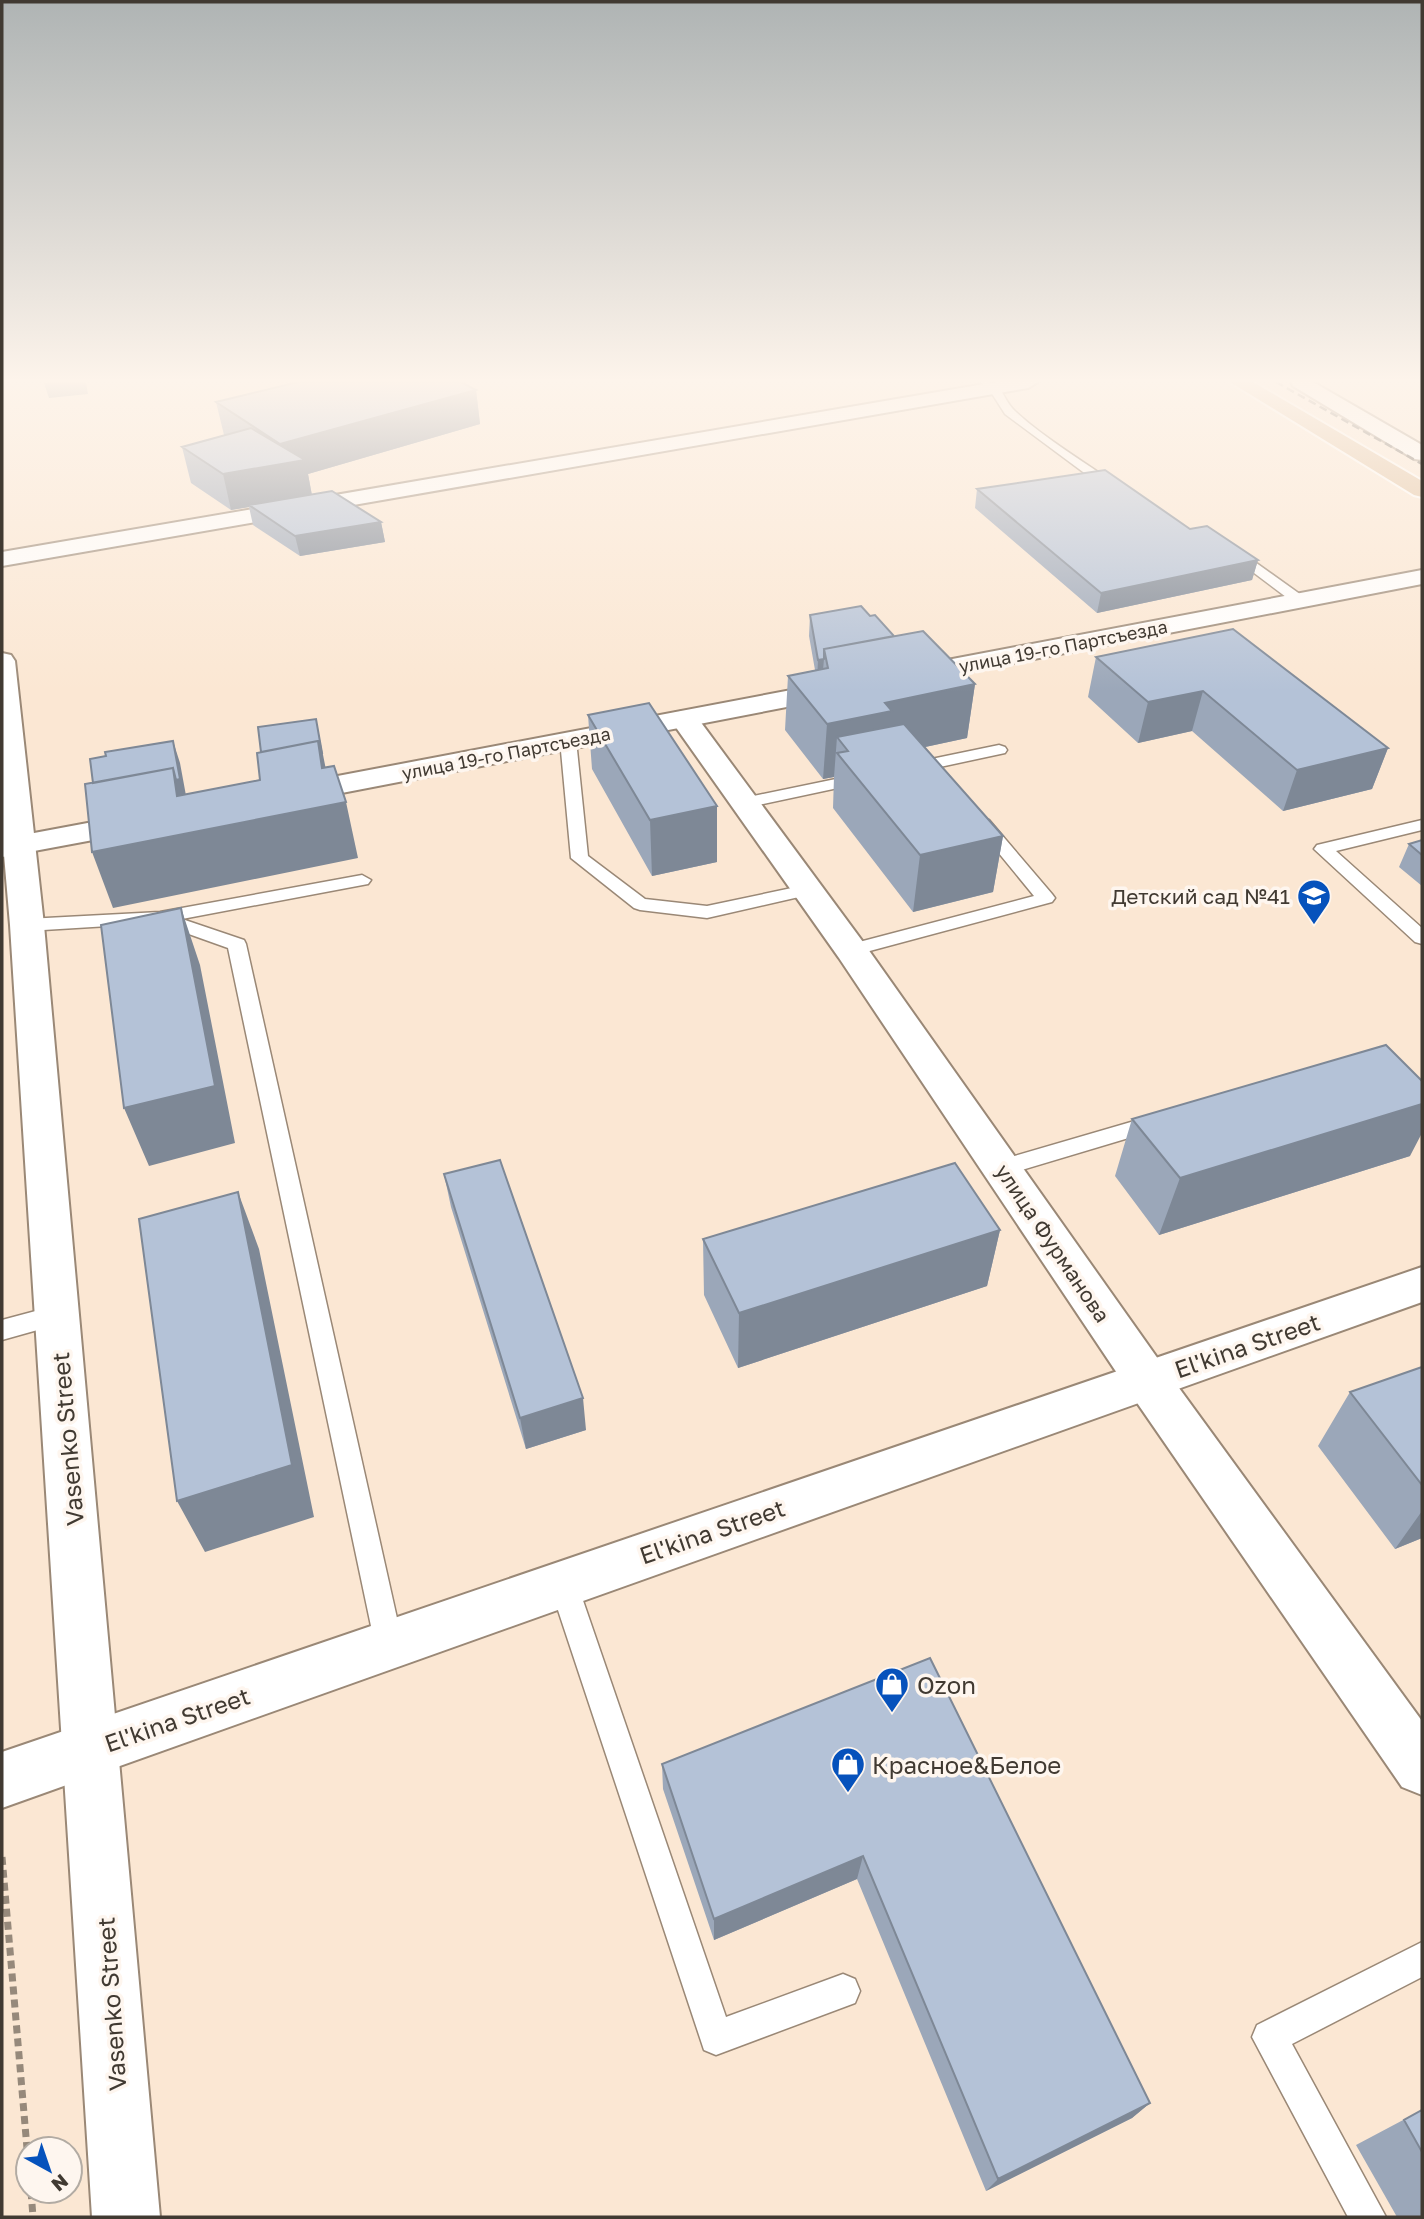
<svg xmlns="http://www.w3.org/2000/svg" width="1424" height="2219" font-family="'Golos Text',sans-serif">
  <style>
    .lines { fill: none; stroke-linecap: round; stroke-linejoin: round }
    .lane-casing { stroke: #9a8876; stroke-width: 3 }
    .street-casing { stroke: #9a8876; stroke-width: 4 }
    .secondary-casing { stroke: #9a8876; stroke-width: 4 }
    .primary-casing { stroke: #fff; stroke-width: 4 }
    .path { stroke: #96897b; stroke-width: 7; stroke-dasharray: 8 5; stroke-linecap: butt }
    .lane { fill: #fff; fill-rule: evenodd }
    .street { fill: #fff; fill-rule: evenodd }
    .secondary { fill: #fff; fill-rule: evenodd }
    .primary { fill: #dfbe9a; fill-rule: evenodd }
    .rail { stroke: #60574d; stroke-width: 2.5; stroke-dasharray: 8 4.5; stroke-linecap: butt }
    .wall { fill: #9ba7b9 }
    .shaded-wall { fill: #7e8896 }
    .building { fill: #b4c2d7; stroke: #7e8896; stroke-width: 2 }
    .labels { text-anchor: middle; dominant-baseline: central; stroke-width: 7; stroke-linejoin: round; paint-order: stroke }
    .far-street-label { font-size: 18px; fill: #413a32; stroke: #fef6ef }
    .poi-label { font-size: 21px; fill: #413a32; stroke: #fef6ef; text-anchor: end }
    .street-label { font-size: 21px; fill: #413a32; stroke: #fef6ef }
    .near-street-label { font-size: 24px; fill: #413a32; stroke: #fef6ef }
    .near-poi-label { font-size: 24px; fill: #413a32; stroke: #fef6ef; text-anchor: start }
  </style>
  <rect width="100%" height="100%" fill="#fbe7d3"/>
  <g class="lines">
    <!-- lane casing -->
    <g class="lane-casing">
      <path id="lane" d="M 980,382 C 1004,380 1000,397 1015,411 C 1045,439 1085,462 1118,486 L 1118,492 L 1110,492 L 1005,414 L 989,389 Z
        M 1234,547 L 1304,597 L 1304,603 L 1294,603 L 1229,554 L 1227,551 Z
        M 568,735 L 576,740 L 588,856 L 645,899 L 707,906 L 806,885 L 815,890 L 812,894 L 707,918 L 640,910 L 634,908 L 571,858 L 560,740 Z
        M 999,745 L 1005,747 L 1007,750 L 1005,753 L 912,773 L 904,768 L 912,763 Z
        M 860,774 L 866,776 L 868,779 L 866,782 L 744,808 L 736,803 L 744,798 Z
        M 983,819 L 989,820 L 1052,894 L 1055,898 L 1052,902 L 851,956 L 844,954 L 842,950 L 844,946 L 1034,896 L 975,824 Z
        M 1422,820 L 1422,830 L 1336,851 L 1422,928 L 1422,944 L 1415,942 L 1314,849 L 1317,845 Z
        M 362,875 L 371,880 L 368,884 L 182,919 L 244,940 L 246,944 L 403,1645 L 399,1655 L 389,1659 L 379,1655 L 375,1645 L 228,948 L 158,923 L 27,931 L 18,925 L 27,919 L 160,912 Z
        M 1155,1115 L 1162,1118 L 1166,1123 L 1162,1128 L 1002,1176 L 994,1174 L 991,1168 L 994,1162 Z
        M 58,1305 L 66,1308 L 70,1315 L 66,1322 L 2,1340 L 2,1320 Z
        M 563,1570 L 573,1574 L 577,1583 L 726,2017 L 843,1974 L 855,1979 L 860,1991 L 855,2003 L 716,2055 L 704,2050 L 549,1583 L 553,1574 Z
        M 1422,1942 L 1422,1977 L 1292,2044 L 1386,2217 L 1348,2217 L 1252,2037 L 1257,2025 Z"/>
    </g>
    <!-- street casing -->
    <g class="street-casing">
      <path id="street" d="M 996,382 L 1038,382 L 1028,388 L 2,566 L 2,552 Z
        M 1291,382 L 1313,382 L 1422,445 L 1422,460 L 1414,459 L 1293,386 Z
        M 2,653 L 11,655 L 15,661 L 44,925 L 160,2217 L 92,2217 L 10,925 L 2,831 Z
        M 684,711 L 694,713 L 863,942 L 1163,1366 L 1422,1721 L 1422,1795 L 1402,1787 L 1131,1394 L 839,958 L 670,719 L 674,713 Z"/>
    </g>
    <!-- secondary casing -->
    <g class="secondary-casing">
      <path id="secondary" d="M 1422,570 L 1422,584 L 905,684 L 895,682 L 891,676 L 895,670 L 905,668 Z
        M 839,681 L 849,683 L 853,689 L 849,695 L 290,803 L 279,800 L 275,794 L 279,788 L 290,785 Z
        M 141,813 L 152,815 L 156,822 L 152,829 L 2,857 L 2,839 Z
        M 1422,1267 L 1422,1302 L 2,1808 L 2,1752 Z"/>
    </g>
    <!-- primary casing -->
    <g class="primary-casing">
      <path id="primary" d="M 1230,382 L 1253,382 L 1422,481 L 1422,497 L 1414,495 Z"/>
    </g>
    <!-- path -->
    <path class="path" d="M 2,1857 L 28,2160
      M 31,2191 L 33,2217"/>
    <!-- lane -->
    <use href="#lane" class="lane"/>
    <!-- street -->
    <use href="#street" class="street"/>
    <!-- secondary -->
    <use href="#secondary" class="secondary"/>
    <!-- primary -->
    <use href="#primary" class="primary"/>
    <!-- rail -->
    <path class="rail" d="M 1276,382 L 1422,464"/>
  </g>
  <!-- wall -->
  <path class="wall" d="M 476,390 L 480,424 L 308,474 L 312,495 L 381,522 L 385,542 L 300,556 L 253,525 L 249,507 L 231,510 L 191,483 L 182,447 L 224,435 L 216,402 Z
    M 977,489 L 1190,529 L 1258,560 L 1252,580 L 1097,613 L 975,508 Z
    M 810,615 L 870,616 L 894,636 L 975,684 L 967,738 L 925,747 L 1003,836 L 993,892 L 913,912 L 833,808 L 834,777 L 823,779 L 785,730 L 788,676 L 815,670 L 809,636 Z
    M 1096,657 L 1388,748 L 1372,789 L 1283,811 L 1192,731 L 1138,743 L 1088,697 Z
    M 588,715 L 717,806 L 717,862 L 652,876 L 592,769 Z
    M 1422,840 L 1422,886 L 1399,867 L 1409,844 Z
    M 1132,1119 L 1410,1156 L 1159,1235 L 1115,1176 Z
    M 444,1174 L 586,1430 L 526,1449 L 451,1207 Z
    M 1000,1230 L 987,1286 L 738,1368 L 704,1295 L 703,1239 Z
    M 1422,1367 L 1422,1538 L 1395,1549 L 1318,1446 L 1350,1392 Z
    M 930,1658 L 1150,2103 L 1132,2118 L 986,2191 L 857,1879 L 714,1940 L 663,1789 L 662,1764 Z
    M 1422,2110 L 1422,2217 L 1397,2217 L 1356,2145 Z"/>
  <!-- shaded-wall -->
  <path class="shaded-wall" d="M 59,382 L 86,382 L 88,394 L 49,398 L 44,383 Z
    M 476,390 L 480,424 L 308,474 L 312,496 L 249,505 L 249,507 L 231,510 L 223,474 L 284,464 L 280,444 Z
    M 381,522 L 385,542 L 300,556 L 295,536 Z
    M 1258,560 L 1252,580 L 1097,613 L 1101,593 Z
    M 824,659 L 822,681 L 817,682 L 818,660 Z
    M 975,684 L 967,738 L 888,755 L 848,751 L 837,737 L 834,777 L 823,779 L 827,724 L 885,703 Z
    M 1203,691 L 1192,731 L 1138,743 L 1148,702 Z
    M 316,719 L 327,775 L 346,802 L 358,858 L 113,908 L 92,852 L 102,817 L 173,768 L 173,741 L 180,763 L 187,801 L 269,786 Z
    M 1388,748 L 1372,789 L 1283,811 L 1297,770 Z
    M 717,806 L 717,862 L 652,876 L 650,820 Z
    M 1003,836 L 993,892 L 913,912 L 920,855 Z
    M 181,908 L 200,965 L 235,1143 L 149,1166 L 124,1108 Z
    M 1422,1104 L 1422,1133 L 1410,1156 L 1159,1235 L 1180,1178 Z
    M 238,1192 L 259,1249 L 314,1517 L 205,1552 L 177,1501 Z
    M 1000,1230 L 987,1286 L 738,1368 L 739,1313 Z
    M 583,1398 L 586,1430 L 526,1449 L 520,1418 Z
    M 1422,1511 L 1422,1538 L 1395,1549 Z
    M 863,1856 L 857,1879 L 714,1940 L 714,1919 Z
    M 1150,2103 L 1132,2118 L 986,2191 L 998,2179 Z"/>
  <!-- building -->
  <path class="building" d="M 298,382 L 461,382 L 476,390 L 280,444 L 216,402 Z
    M 251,428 L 305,460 L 223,474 L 182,447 Z
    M 1105,470 L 1190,529 L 1207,526 L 1258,560 L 1101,593 L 977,489 Z
    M 332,491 L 381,522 L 295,536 L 249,505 Z
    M 861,606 L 870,616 L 875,615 L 894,636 L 824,649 L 824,659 L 818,660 L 810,615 Z
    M 1233,629 L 1388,748 L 1297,770 L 1203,691 L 1148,702 L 1096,657 Z
    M 923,631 L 975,684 L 885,703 L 892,711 L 827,724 L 788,676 L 828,668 L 824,649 Z
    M 649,703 L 717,806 L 650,820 L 588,715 Z
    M 316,719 L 322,753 L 321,753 L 318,741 L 261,752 L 258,727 Z
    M 904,724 L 1003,836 L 920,855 L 837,753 L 848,751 L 837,737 Z
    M 173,741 L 180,779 L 176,780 L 173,768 L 93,783 L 90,759 L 106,756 L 105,752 Z
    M 318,741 L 322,768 L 334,766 L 346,802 L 92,852 L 85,784 L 173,768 L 177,796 L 260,780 L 257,753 Z
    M 1422,840 L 1422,855 L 1409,844 Z
    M 181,908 L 215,1086 L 124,1108 L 101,925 Z
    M 1386,1045 L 1422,1081 L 1422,1104 L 1180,1178 L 1132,1119 Z
    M 500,1160 L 583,1398 L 520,1418 L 444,1174 Z
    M 955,1163 L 1000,1230 L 739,1313 L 703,1239 Z
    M 238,1192 L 292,1465 L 177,1501 L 139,1219 Z
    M 1422,1367 L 1422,1485 L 1350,1392 Z
    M 930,1658 L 1150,2103 L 998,2179 L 863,1856 L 714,1919 L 662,1764 Z
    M 1422,2110 L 1422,2152 L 1404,2120 Z"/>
  <!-- sky -->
  <linearGradient id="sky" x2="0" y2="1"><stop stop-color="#afb4b4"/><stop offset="0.55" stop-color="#fdf4eb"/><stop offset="1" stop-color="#fdf4eb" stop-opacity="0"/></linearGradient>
  <rect width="1424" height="692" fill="url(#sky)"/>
  <!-- icons -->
  <defs>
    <g id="school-pin" transform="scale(1.75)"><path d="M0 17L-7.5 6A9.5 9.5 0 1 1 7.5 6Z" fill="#0652bc" stroke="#fef6ef"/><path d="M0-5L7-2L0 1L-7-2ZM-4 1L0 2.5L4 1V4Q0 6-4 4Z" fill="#fff"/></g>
    <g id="shop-pin" transform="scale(1.75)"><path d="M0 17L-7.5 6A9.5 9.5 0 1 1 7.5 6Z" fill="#0652bc" stroke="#fef6ef"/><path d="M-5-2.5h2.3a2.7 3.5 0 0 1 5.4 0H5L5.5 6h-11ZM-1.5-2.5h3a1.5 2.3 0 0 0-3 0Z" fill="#fff"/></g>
  </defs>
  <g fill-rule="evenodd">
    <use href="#school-pin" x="1314" y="896"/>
    <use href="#shop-pin" x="892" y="1684"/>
    <use href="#shop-pin" x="848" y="1764"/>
  </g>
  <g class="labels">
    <!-- far-street labels -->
    <g class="far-street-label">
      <text transform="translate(1063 646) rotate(-11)">улица 19-го Партсъезда</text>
      <text transform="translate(506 753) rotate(-11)">улица 19-го Партсъезда</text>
    </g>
    <!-- poi labels -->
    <g class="poi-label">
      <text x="1290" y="896">Детский сад №41</text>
    </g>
    <!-- street labels -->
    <g class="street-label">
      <text transform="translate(1053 1243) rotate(56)">улица Фурманова</text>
    </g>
    <!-- near-street labels -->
    <g class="near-street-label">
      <text transform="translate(1247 1345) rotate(-19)">El'kina Street</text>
      <text transform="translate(67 1439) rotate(-95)">Vasenko Street</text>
      <text transform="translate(712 1531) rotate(-19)">El'kina Street</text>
      <text transform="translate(177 1719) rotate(-19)">El'kina Street</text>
      <text transform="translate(111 2004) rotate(-94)">Vasenko Street</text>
    </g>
    <!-- near-poi labels -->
    <g class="near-poi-label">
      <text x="917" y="1684">Ozon</text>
      <text x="872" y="1764">Красное&amp;Белое</text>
    </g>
  </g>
  <!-- border -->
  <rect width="1424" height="2219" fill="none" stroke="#413a32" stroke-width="7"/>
  <!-- north arrow -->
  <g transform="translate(49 2170) rotate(140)"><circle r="33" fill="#fef6ef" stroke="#b2aba3" stroke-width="2"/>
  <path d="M0-5L12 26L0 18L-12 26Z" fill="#0652bc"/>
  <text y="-10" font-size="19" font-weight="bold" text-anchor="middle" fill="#413a32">N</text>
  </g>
</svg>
